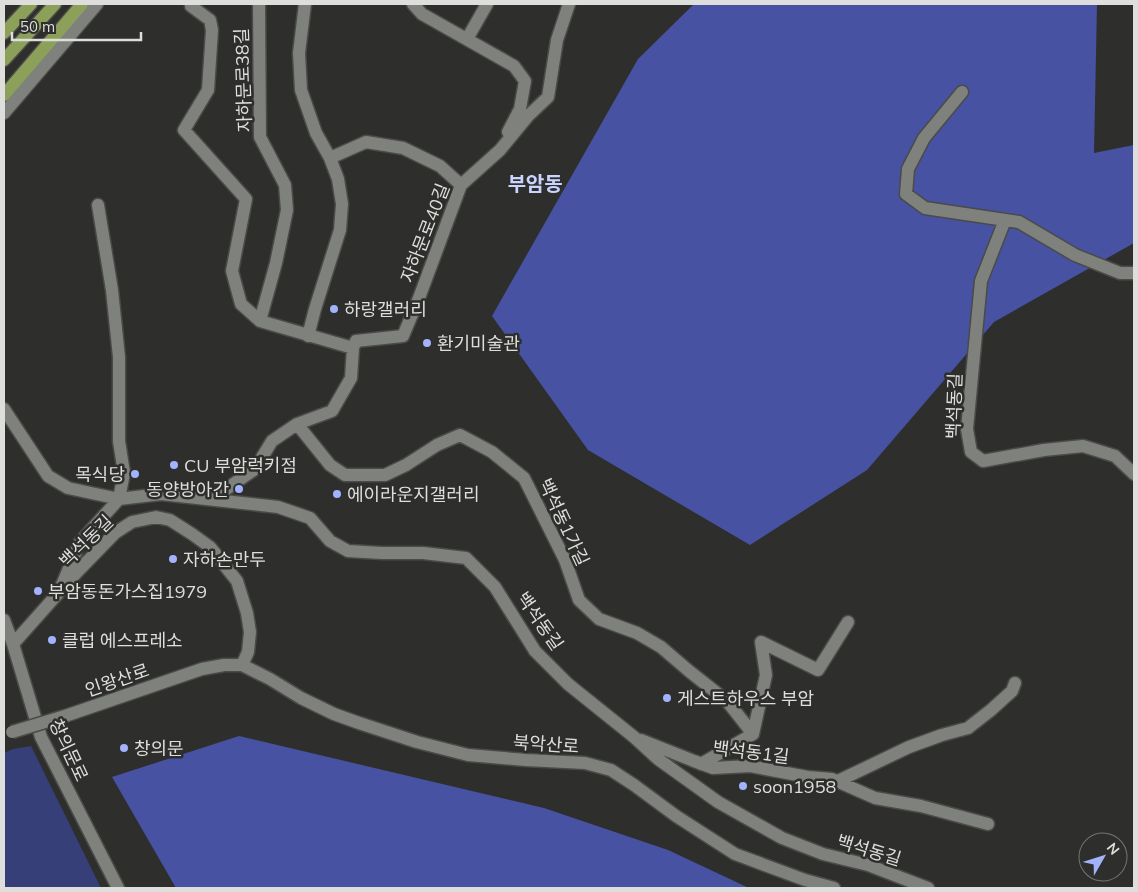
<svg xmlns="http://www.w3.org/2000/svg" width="1138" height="892" font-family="Mulish,'Noto Sans KR',sans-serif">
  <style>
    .green { fill: #363f77 }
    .forest { fill: #4752a3 }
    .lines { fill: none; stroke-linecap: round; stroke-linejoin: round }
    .minor-casing { stroke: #4a4b48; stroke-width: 15 }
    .major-casing { stroke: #4a4b48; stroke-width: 15 }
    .minor { stroke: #7f817c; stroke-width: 12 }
    .major { stroke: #8ca059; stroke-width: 12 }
    .minor-bridge-casing { stroke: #4a4b48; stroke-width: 15; stroke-linecap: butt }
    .minor-bridge { stroke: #7f817c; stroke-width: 12 }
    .poi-dot { fill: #a3b2fd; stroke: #2e2f2c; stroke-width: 2 }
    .labels { text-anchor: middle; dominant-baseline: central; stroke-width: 5; stroke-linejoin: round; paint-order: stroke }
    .street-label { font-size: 18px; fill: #dedfdd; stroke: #2e2f2c }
    .poi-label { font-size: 18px; fill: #dedfdd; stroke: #2e2f2c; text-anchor: start }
    .quarter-label { font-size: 20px; font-weight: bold; fill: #cad4fe; stroke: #2e2f2c }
  </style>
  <rect width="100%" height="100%" fill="#2e2f2c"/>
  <!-- green -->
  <path class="green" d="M 31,746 L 101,888 L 4,888 L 4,753 L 13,749 Z"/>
  <!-- forest -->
  <path class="forest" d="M 694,4 L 1097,4 L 1094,153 L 1134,145 L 1134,243 L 994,322 L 867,470 L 750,545 L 588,450 L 492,316 L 638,59 Z
    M 239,736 L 544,808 L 668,850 L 749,888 L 176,888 L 112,777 Z"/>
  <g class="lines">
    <!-- minor casing -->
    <g class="minor-casing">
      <path id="minor" d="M 191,4 L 191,6 L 210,20 L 212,30 L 208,90 L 184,130 L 246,199 L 232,271 L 241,304 L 260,321 L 353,348
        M 259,4 L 260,137 L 285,185 L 287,210 L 276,263 L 260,321
        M 305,4 L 299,53 L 301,90 L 316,133 L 330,158 L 338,179 L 342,204 L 340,230 L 315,309 L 308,336
        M 413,4 L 422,14 L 514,66 L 525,81 L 520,109 L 508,132
        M 467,39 L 487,4
        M 962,92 L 924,138 L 908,169 L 906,194 L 925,208 L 1019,222 L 1075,255 L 1120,273 L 1134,273
        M 4,113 L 97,4
        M 330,158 L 366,142 L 403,148 L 440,166 L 461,185
        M 1005,220 L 981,281 L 967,429 L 971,452 L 983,461 L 1044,450 L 1083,446 L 1115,456 L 1134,474
        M 4,409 L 48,476 L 68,488 L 119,499 L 124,473 L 119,441 L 119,357 L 112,290 L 98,205
        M 297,424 L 330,465 L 345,475 L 385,475 L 406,465 L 437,445 L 460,435 L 492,452 L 524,478 L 565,560 L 579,600 L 599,619 L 637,633 L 661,647 L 689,671 L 727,701 L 753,734
        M 212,499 L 255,469 L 272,441 L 297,424 L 332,411 L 351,378 L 353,348 L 356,341 L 403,336 L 419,298 L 461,185 L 500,150 L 528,116 L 548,97 L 557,40 L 569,4
        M 59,592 L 80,542 L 119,499 L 161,494 L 278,507 L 310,518 L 330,541 L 348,551 L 382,553 L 423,553 L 466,558 L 495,587 L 535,651 L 568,684 L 634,737 L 658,759 L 718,802 L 782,838 L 823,854 L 868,865 L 928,888
        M 4,620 L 13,644 L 41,737 L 118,888
        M 13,644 L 77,572 L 115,533 L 132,522 L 156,517 L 170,520 L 192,534 L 210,547 L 237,581 L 247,613 L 250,632 L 248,652 L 242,665
        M 65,716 L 202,669 L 224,665 L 242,665 L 270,679 L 301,698 L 334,714 L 359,723 L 417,742 L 468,755 L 526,760 L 585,763 L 611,770 L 634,785 L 676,816 L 735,854 L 805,880 L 834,888
        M 641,740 L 694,761 L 713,768 L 750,766 L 808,777 L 832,779 L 875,798 L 921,806 L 988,824
        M 701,764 L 753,734 L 766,675 L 761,642 L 818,670 L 848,622
        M 838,781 L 909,747 L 942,735 L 968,728 L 991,710 L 1012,691 L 1015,683"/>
    </g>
    <!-- major casing -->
    <g class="major-casing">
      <path id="major" d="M 4,33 L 31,4
        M 4,60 L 55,4
        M 4,95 L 82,4"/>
    </g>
    <!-- minor -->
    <use href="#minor" class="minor"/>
    <!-- major -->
    <use href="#major" class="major"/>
    <!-- minor-bridge casing -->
    <g class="minor-bridge-casing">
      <path id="minor-bridge" d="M 12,732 L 65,716"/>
    </g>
    <!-- minor-bridge -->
    <use href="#minor-bridge" class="minor-bridge"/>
  </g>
  <!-- markers -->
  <g class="poi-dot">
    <circle cx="334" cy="309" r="5"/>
    <circle cx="427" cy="343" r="5"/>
    <circle cx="174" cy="465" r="5"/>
    <circle cx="135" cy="474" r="5"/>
    <circle cx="239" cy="489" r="5"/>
    <circle cx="337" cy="494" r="5"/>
    <circle cx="173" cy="559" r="5"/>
    <circle cx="38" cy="591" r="5"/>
    <circle cx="52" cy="640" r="5"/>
    <circle cx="667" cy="698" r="5"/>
    <circle cx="124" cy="748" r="5"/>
    <circle cx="743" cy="786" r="5"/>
  </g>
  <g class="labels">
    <!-- street labels -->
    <g class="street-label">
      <text transform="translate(243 80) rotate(-92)">자하문로38길</text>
      <text transform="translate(425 233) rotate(-69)">자하문로40길</text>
      <text transform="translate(954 406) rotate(-88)">백석동길</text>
      <text transform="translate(564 522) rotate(65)">백석동1가길</text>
      <text transform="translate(86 541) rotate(-44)">백석동길</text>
      <text transform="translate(540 621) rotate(55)">백석동길</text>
      <text transform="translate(117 680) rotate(-19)">인왕산로</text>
      <text transform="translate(546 744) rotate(4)">북악산로</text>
      <text transform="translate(69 750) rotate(65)">창의문로</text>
      <text transform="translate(751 752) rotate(7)">백석동1길</text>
      <text transform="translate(869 850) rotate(17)">백석동길</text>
    </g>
    <!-- poi labels -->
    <g class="poi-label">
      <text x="344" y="309">하랑갤러리</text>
      <text x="437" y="343">환기미술관</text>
      <text x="184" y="465">CU 부암럭키점</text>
      <text x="125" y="474" text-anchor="end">목식당</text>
      <text x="229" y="489" text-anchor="end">동양방아간</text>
      <text x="347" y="494">에이라운지갤러리</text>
      <text x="183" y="559">자하손만두</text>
      <text x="48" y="591">부암동돈가스집1979</text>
      <text x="62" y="640">클럽 에스프레소</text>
      <text x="677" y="698">게스트하우스 부암</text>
      <text x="134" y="748">창의문</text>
      <text x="753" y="786">soon1958</text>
    </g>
    <!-- quarter labels -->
    <g class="quarter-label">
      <text x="535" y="183">부암동</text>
    </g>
  </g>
  <!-- border -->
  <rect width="1138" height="892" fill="none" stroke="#dedfdd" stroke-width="10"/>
  <!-- north arrow -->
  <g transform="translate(1103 857) rotate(51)"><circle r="24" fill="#2e2f2c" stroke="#747573"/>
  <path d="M0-4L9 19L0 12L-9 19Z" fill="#a3b2fd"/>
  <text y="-8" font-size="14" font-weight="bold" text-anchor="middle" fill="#dedfdd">N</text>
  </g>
  <!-- scale -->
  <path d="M12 32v8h129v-8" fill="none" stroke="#dedfdd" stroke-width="2.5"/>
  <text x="20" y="32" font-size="15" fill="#dedfdd" stroke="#2e2f2c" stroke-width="4" paint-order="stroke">50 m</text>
</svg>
